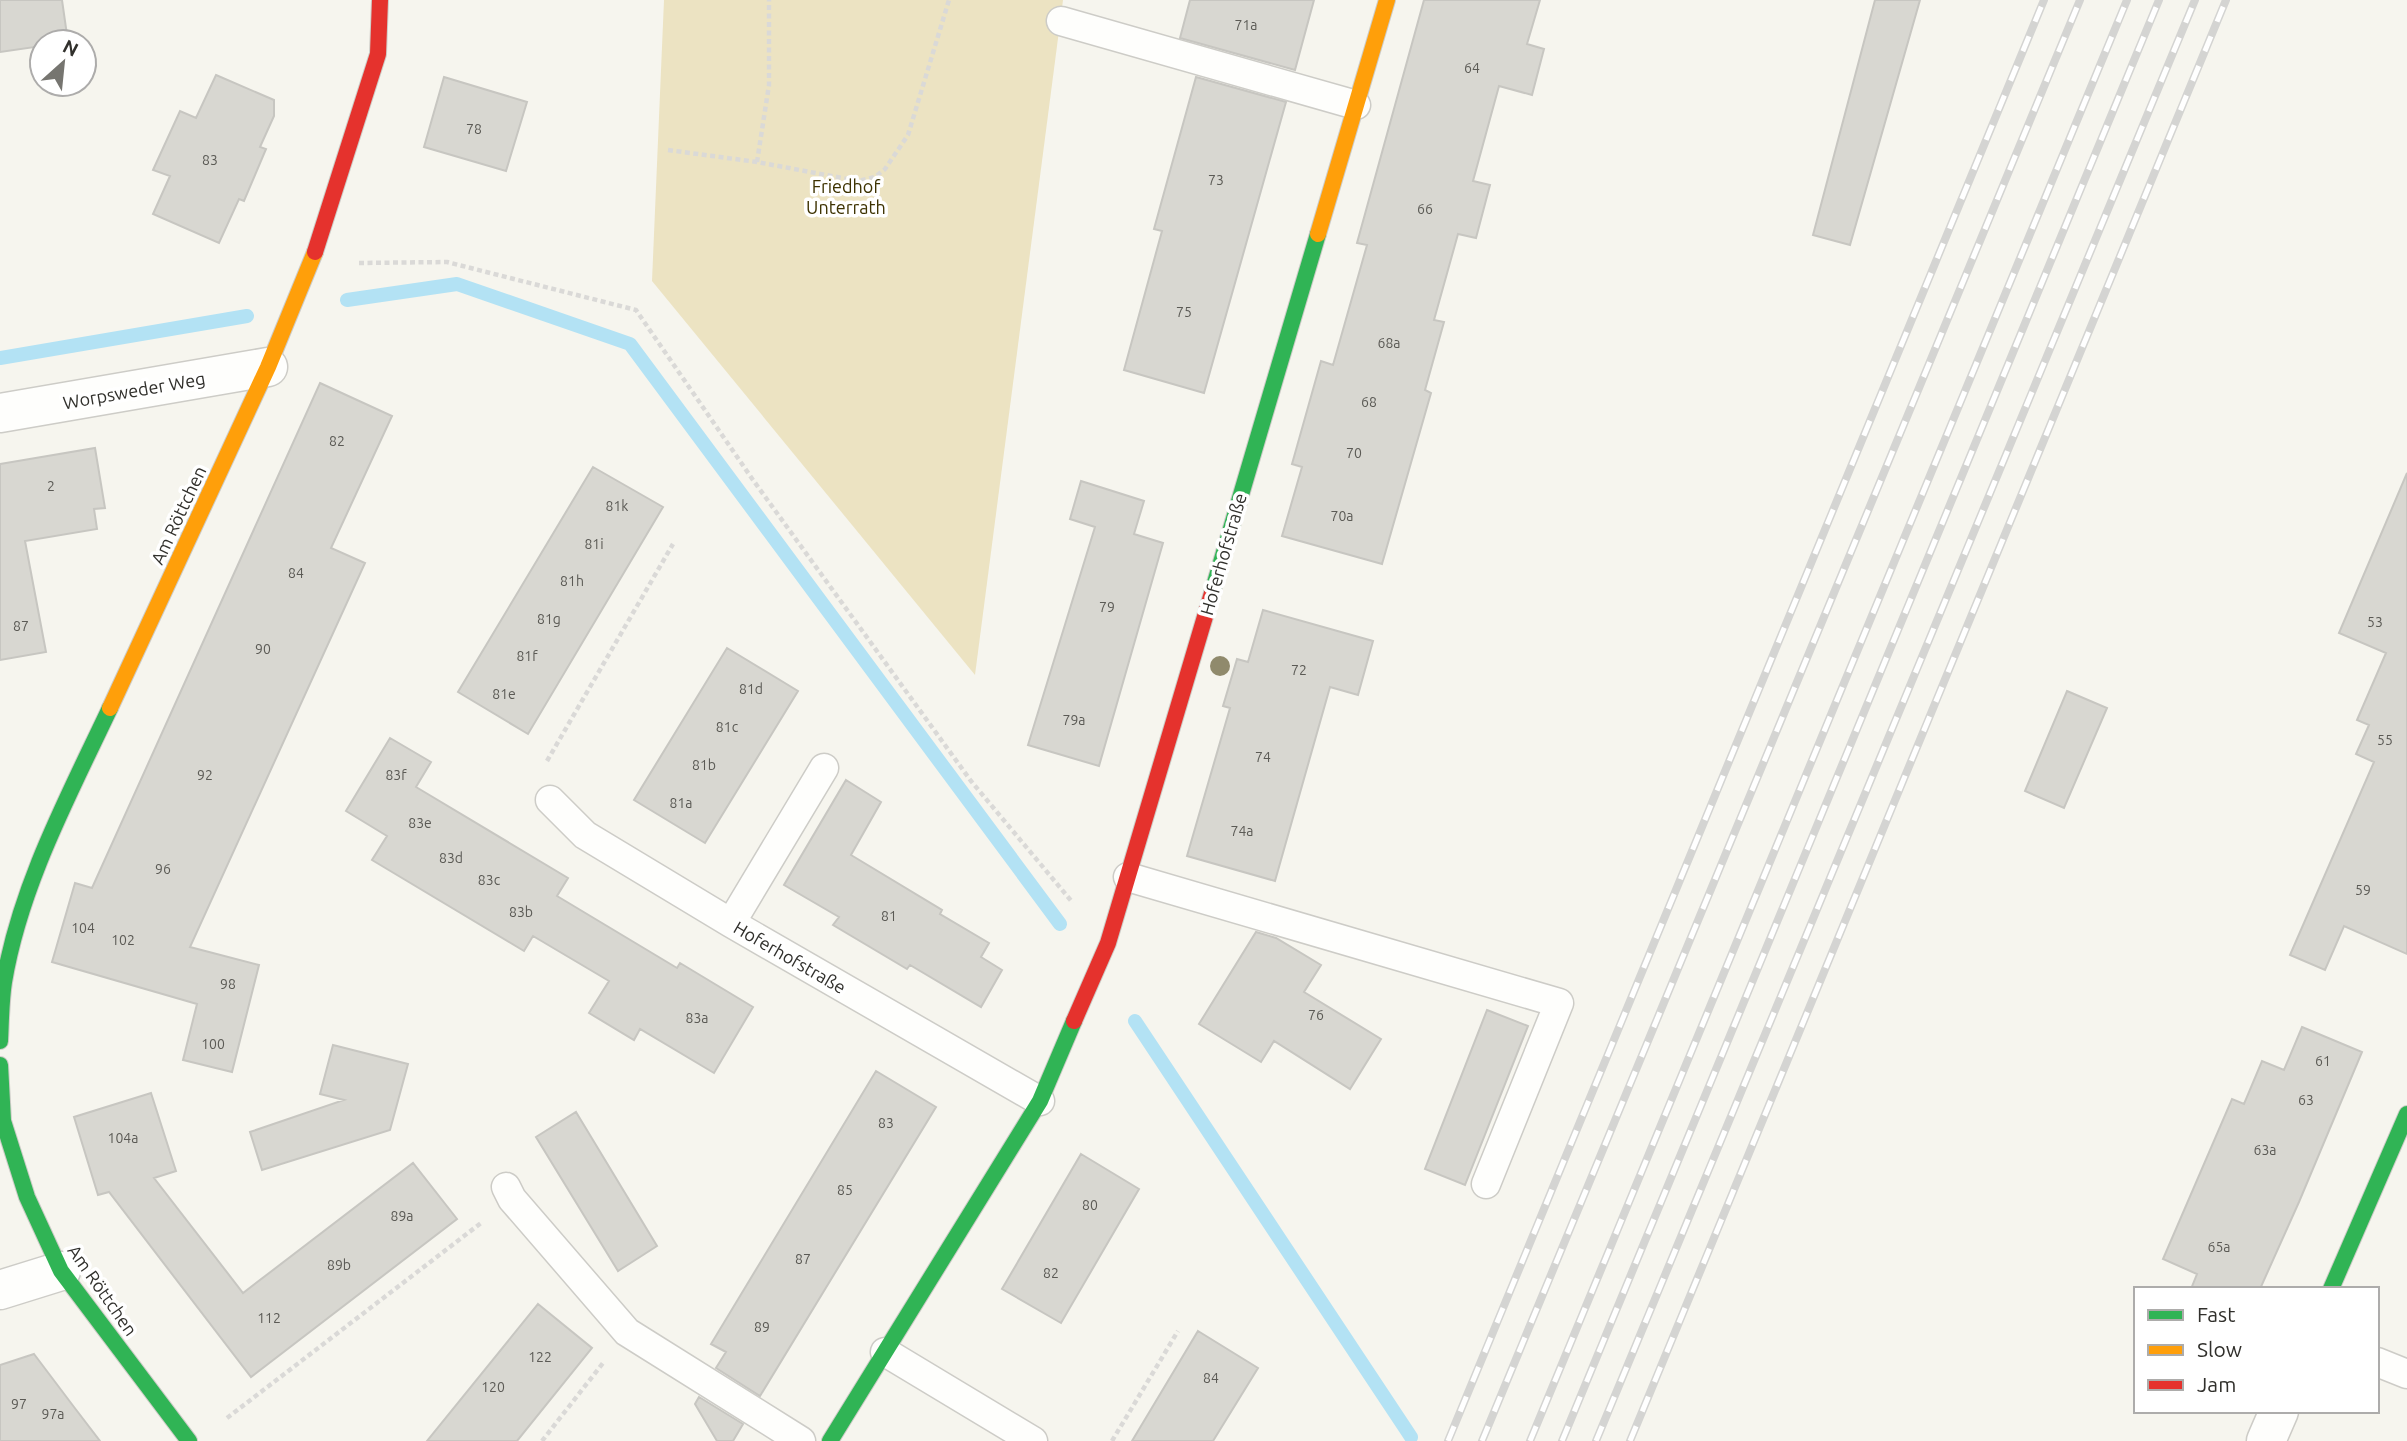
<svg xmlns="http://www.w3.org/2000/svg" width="2407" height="1441" font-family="Ubuntu,sans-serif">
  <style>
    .green { fill: #ece3c2 }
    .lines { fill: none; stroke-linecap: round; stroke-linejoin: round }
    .stream { stroke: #b3e2f4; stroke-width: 14 }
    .building { fill: #d8d7d1; stroke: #c7c6c1; stroke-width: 2 }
    .lane-casing { stroke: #cdccc7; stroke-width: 31 }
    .street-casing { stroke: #cdccc7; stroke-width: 41 }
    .fast-casing { stroke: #cdccc7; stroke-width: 18 }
    .slow-casing { stroke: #cdccc7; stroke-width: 18 }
    .jam-casing { stroke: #cdccc7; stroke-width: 18 }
    .path { stroke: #dad9d7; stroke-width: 4.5; stroke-dasharray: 5 3.5; stroke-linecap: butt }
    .lane { stroke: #fefefc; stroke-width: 28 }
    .street { stroke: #fefefc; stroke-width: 38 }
    .fast { stroke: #30b455; stroke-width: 16 }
    .slow { stroke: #ff9f0a; stroke-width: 16 }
    .jam { stroke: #e5322d; stroke-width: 16 }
    .rail-casing { stroke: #d4d4d2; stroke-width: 8 }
    .rail { stroke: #fff; stroke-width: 5; stroke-dasharray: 16; stroke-linecap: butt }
    .tree { fill: #908a6c }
    .labels { text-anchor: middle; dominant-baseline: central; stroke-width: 7; stroke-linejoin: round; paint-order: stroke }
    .number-label { font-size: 14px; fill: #5b5a55 }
    .park-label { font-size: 18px; fill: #3d3201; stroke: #fff }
    .street-label { font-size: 18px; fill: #31302c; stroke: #fff }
  </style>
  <rect width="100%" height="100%" fill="#f6f5ee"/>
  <!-- green -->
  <path class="green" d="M 664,0 L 1063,0 L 975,675 L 652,281 Z"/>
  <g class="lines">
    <!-- stream -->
    <path class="stream" d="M 347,300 L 457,284 L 630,344 L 1060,924
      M 0,358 L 247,316
      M 1135,1021 L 1411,1437"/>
  </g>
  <!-- building -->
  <path class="building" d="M 0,0 L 62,0 L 68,42 L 42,42 L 42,46 L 0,52 Z
    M 1190,0 L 1314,0 L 1295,70 L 1180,38 Z
    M 1424,0 L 1540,0 L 1527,44 L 1544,49 L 1532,95 L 1499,86 L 1473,181 L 1490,185 L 1476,238 L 1458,234 L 1434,320 L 1444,322 L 1425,390 L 1431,393 L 1382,564 L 1282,536 L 1302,467 L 1292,464 L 1321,361 L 1333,365 L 1367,245 L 1357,243 Z
    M 1875,0 L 1920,0 L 1850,245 L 1813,235 Z
    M 216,75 L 274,100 L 274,116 L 260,147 L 266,149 L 244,201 L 239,199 L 219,243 L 153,214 L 170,176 L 153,170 L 180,111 L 196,118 Z
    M 444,77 L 527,102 L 506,171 L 424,147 Z
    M 1196,77 L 1286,102 L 1204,393 L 1124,370 L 1162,231 L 1154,229 Z
    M 320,383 L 392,416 L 331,548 L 365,563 L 190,947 L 259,965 L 232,1072 L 183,1060 L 197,1004 L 52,962 L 75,883 L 92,888 Z
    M 95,448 L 105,508 L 94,509 L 97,529 L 25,541 L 46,652 L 0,660 L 0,464 Z
    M 593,467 L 663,507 L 528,734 L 458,692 Z
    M 2407,473 L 2407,954 L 2344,926 L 2325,970 L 2290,955 L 2374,762 L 2356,754 L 2369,725 L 2357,720 L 2386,653 L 2339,633 Z
    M 1081,481 L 1144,501 L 1134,534 L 1163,543 L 1099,766 L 1028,745 L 1095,527 L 1070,519 Z
    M 1263,610 L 1373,641 L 1358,695 L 1330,687 L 1275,881 L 1187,856 L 1230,708 L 1223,706 L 1237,659 L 1248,662 Z
    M 727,648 L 798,691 L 705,843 L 634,800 Z
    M 2067,691 L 2107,708 L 2064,808 L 2025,791 Z
    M 390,738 L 431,762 L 416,787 L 568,878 L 557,896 L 677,968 L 680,963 L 753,1007 L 714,1073 L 640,1029 L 634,1040 L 589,1013 L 609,981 L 533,936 L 524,951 L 372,860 L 387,836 L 346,811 Z
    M 846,780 L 881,802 L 851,855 L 942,910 L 940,914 L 989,943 L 981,957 L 1002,970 L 981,1007 L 910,965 L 907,969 L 833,925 L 839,917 L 784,885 Z
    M 1256,932 L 1276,938 L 1321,965 L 1304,992 L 1381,1039 L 1350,1089 L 1274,1041 L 1261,1062 L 1199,1024 Z
    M 1487,1010 L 1528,1026 L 1465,1185 L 1425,1169 Z
    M 2302,1027 L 2362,1052 L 2299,1202 L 2260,1289 L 2191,1289 L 2197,1274 L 2163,1259 L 2232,1099 L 2244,1104 L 2262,1061 L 2284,1070 Z
    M 333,1045 L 408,1064 L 390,1130 L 262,1170 L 250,1132 L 344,1100 L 320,1094 Z
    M 876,1071 L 936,1107 L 760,1396 L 716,1368 L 726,1352 L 711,1344 Z
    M 151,1093 L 176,1171 L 154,1178 L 243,1293 L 413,1163 L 457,1219 L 251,1377 L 109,1192 L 98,1195 L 74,1117 Z
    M 576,1112 L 657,1246 L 618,1271 L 536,1137 Z
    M 1081,1154 L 1139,1189 L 1061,1323 L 1002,1289 Z
    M 538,1304 L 592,1348 L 517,1441 L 427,1441 Z
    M 1198,1331 L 1258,1368 L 1213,1441 L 1132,1441 Z
    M 34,1354 L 74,1407 L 100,1441 L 0,1441 L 0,1365 Z
    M 699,1397 L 743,1424 L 733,1441 L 717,1441 L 695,1404 Z"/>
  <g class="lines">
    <!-- lane casing -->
    <g class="lane-casing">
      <path id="lane" d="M 1061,21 L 1356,105
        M 550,800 L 585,835 L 731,923 L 1040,1101
        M 1128,877 L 1559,1003 L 1486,1184
        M 731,923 L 824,768
        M 506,1187 L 512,1199 L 627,1332 L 801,1441
        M 885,1352 L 1033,1441
        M 2377,1362 L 2407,1374"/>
    </g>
    <!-- street casing -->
    <g class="street-casing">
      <path id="street" d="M 0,413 L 268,367
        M 0,1290 L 61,1271
        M 2266,1441 L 2279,1411"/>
    </g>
    <!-- fast casing -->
    <g class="fast-casing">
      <path id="fast" d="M 1212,593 L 1318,234
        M 0,1041 C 1,1022 1,1001 4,982 C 20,886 69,795 110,708
        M 0,1065 L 3,1121 L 27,1197 L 61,1271 L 189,1441
        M 2331,1289 L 2407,1114
        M 830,1441 L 1040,1101 L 1074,1021"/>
    </g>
    <!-- slow casing -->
    <g class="slow-casing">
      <path id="slow" d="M 1318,234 L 1387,0
        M 110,708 L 268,367 L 315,252"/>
    </g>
    <!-- jam casing -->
    <g class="jam-casing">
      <path id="jam" d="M 315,252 L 378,54 L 380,0
        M 1074,1021 L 1108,943 L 1212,593"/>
    </g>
    <!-- path -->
    <path class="path" d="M 668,150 L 757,162 L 858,181 L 875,177 L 885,169 L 908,135 L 949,0
      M 757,162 L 769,85 L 769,0
      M 359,263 L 447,262 L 636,310 L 753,480 L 971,781 L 1073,903
      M 547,761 L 673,544
      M 227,1418 L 481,1223
      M 542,1441 L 603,1363
      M 1112,1441 L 1178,1331"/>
    <!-- lane -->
    <use href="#lane" class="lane"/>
    <!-- street -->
    <use href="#street" class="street"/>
    <!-- fast -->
    <use href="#fast" class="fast"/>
    <!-- slow -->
    <use href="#slow" class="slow"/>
    <!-- jam -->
    <use href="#jam" class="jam"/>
    <!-- rail casing -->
    <g class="rail-casing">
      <path id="rail" d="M 1448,1441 L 2044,0
        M 1482,1441 L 2080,0
        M 1530,1441 L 2127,0
        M 1562,1441 L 2159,0
        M 1596,1441 L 2195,0
        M 1630,1441 L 2226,0"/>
    </g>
    <!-- rail -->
    <use href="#rail" class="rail"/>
  </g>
  <!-- trees -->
  <circle class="tree" cx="1220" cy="666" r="10"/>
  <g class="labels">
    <!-- number labels -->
    <g class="number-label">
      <text x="1246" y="25">71a</text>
      <text x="1472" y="68">64</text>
      <text x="474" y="129">78</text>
      <text x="210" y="160">83</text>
      <text x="1216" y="180">73</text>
      <text x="1425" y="209">66</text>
      <text x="1184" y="312">75</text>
      <text x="1389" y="343">68a</text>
      <text x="1369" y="402">68</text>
      <text x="337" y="441">82</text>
      <text x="1354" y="453">70</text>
      <text x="51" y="486">2</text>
      <text x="617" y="506">81k</text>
      <text x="1342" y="516">70a</text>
      <text x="594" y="544">81i</text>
      <text x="296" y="573">84</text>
      <text x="572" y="581">81h</text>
      <text x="1107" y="607">79</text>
      <text x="549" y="619">81g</text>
      <text x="2375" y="622">53</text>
      <text x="21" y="626">87</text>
      <text x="263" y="649">90</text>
      <text x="527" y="656">81f</text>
      <text x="1299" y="670">72</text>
      <text x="751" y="689">81d</text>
      <text x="504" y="694">81e</text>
      <text x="1074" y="720">79a</text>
      <text x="727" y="727">81c</text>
      <text x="2385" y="740">55</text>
      <text x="1263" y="757">74</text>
      <text x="704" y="765">81b</text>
      <text x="205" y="775">92</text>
      <text x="396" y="775">83f</text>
      <text x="681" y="803">81a</text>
      <text x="420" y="823">83e</text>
      <text x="1242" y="831">74a</text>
      <text x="451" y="858">83d</text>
      <text x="163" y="869">96</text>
      <text x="489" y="880">83c</text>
      <text x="2363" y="890">59</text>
      <text x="521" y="912">83b</text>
      <text x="889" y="916">81</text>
      <text x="83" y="928">104</text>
      <text x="123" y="940">102</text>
      <text x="228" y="984">98</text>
      <text x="1316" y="1015">76</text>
      <text x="697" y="1018">83a</text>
      <text x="213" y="1044">100</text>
      <text x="2323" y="1061">61</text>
      <text x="2306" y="1100">63</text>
      <text x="886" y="1123">83</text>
      <text x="123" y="1138">104a</text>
      <text x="2265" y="1150">63a</text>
      <text x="845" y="1190">85</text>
      <text x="1090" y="1205">80</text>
      <text x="402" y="1216">89a</text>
      <text x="2219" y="1247">65a</text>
      <text x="803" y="1259">87</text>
      <text x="339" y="1265">89b</text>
      <text x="1051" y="1273">82</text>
      <text x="269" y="1318">112</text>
      <text x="762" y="1327">89</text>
      <text x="540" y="1357">122</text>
      <text x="1211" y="1378">84</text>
      <text x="493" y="1387">120</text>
      <text x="19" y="1404">97</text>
      <text x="53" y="1414">97a</text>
    </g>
    <!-- park labels -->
    <g class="park-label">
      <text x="846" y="186">Friedhof<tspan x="846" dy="21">Unterrath</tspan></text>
    </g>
    <!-- street labels -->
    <g class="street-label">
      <text transform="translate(134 390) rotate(-10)">Worpsweder Weg</text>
      <text transform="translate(178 515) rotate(-65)">Am Röttchen</text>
      <text transform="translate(1223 554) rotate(-74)">Hoferhofstraße</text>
      <text transform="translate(790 957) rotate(30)">Hoferhofstraße</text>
      <text transform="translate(103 1290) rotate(55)">Am Röttchen</text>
    </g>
  </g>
  <!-- legend -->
  <rect x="2134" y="1287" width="245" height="126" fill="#ffffff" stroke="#adacab" stroke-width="2"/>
  <rect x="2148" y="1310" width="35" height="10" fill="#30b455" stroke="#adacab" stroke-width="2"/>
  <text x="2197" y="1322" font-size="21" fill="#31302c">Fast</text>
  <rect x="2148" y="1345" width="35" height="10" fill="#ff9f0a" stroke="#adacab" stroke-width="2"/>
  <text x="2197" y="1357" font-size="21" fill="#31302c">Slow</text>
  <rect x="2148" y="1380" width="35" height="10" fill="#e5322d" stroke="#adacab" stroke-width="2"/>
  <text x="2197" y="1392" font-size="21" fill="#31302c">Jam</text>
  <!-- north arrow -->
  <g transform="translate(63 63) rotate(27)"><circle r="33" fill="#ffffff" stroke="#adacab" stroke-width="2"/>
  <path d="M0-5L12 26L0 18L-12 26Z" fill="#767570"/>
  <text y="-10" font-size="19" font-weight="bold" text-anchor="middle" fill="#31302c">N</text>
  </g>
</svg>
